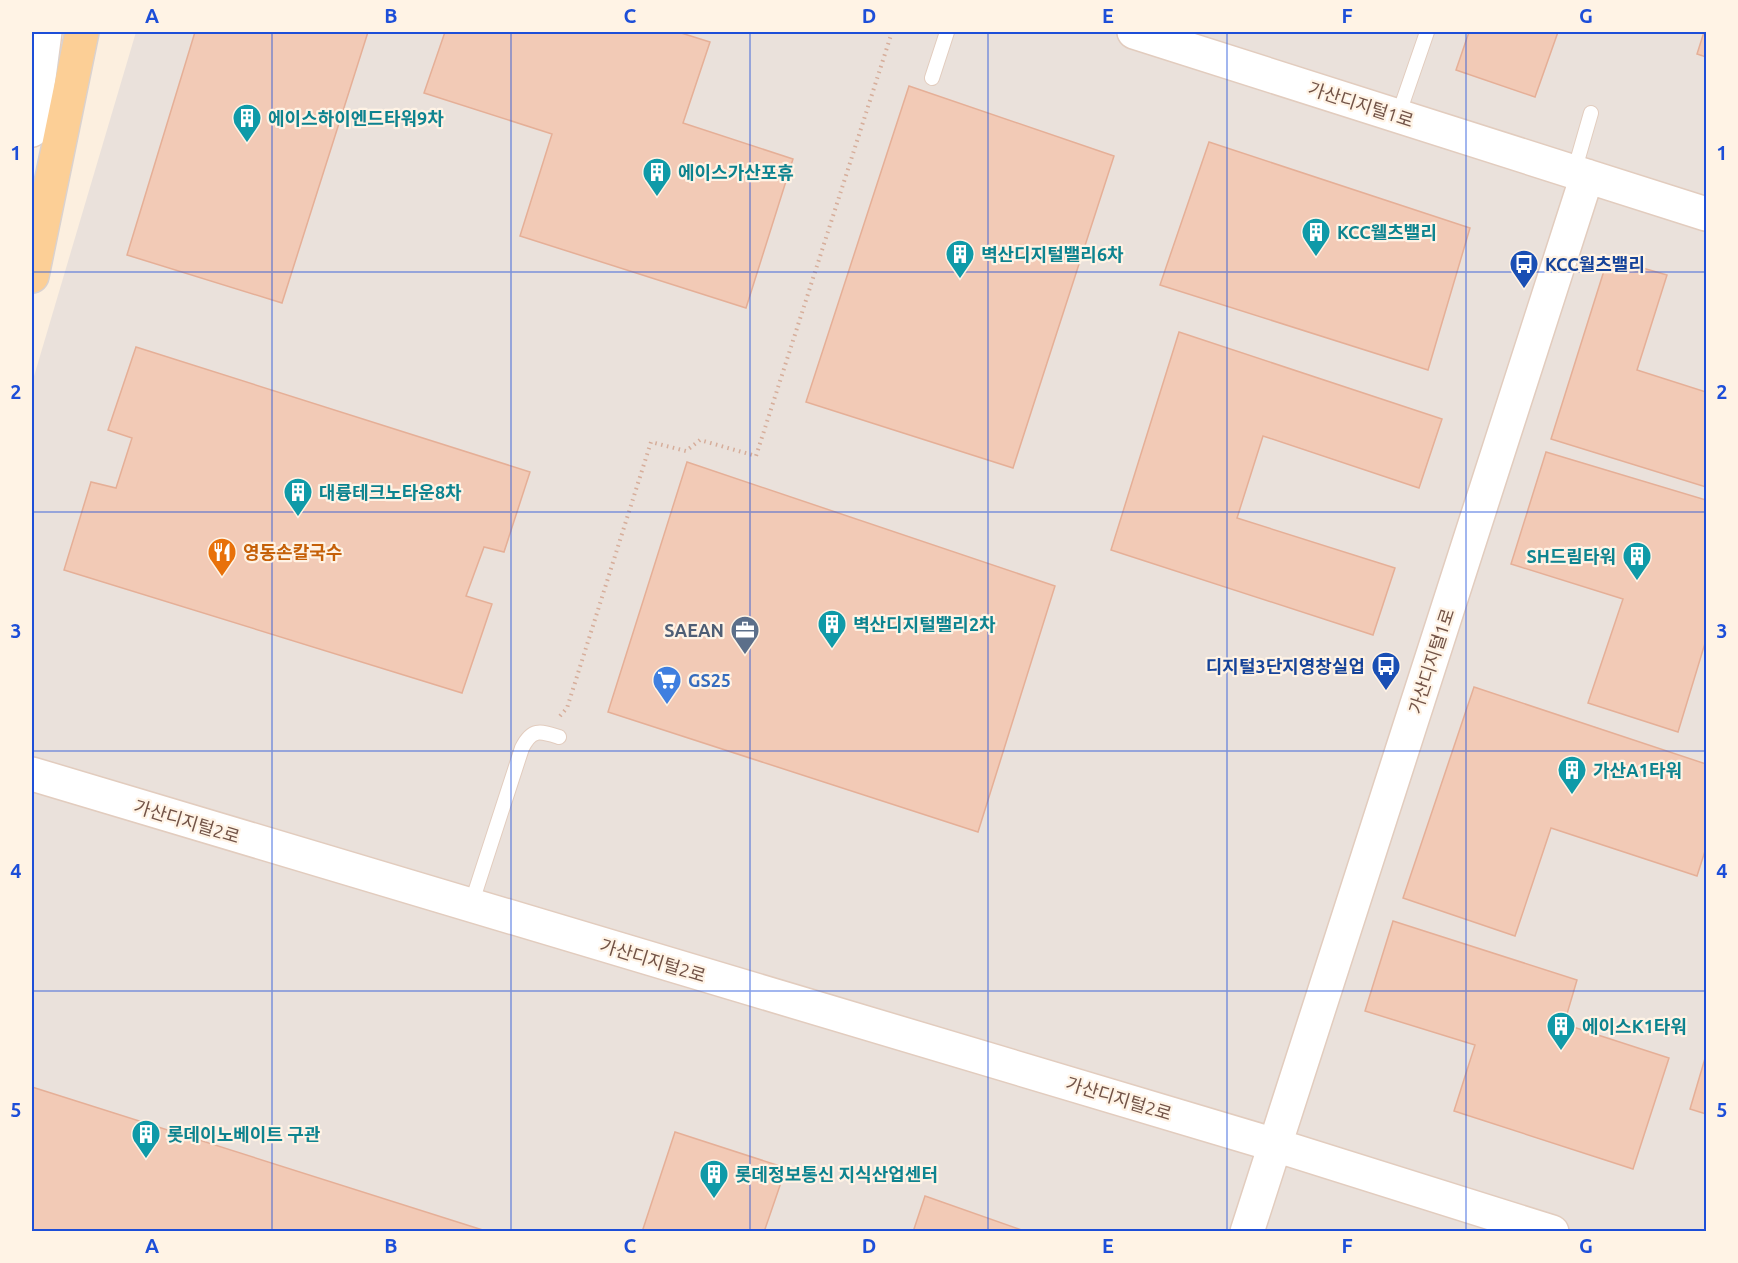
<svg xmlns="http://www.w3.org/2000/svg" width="1738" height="1263" font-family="Ubuntu,'Noto Sans KR',sans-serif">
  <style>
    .industrial { fill: #eae1db }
    .building { fill: #f2cab6; stroke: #e5af97; stroke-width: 1.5 }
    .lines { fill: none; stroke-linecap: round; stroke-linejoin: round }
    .service-casing { stroke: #e2ccbe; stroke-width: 16 }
    .tertiary-casing { stroke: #e2ccbe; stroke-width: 36 }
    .secondary-casing { stroke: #e7cdbb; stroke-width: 36 }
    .primary-casing { stroke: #dad2cf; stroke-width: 36 }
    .path { stroke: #d6ad9a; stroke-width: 4; stroke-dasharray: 1.5 4.5; stroke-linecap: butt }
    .service { stroke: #fff; stroke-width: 14 }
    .tertiary { stroke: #fff; stroke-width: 33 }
    .secondary { stroke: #fff; stroke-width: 33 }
    .primary { stroke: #fccf96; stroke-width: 33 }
    .grid { fill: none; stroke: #1d4ed8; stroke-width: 1.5; stroke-opacity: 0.55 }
    .labels { text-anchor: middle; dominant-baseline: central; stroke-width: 4.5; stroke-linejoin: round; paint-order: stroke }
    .street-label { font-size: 18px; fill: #725347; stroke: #fff3e5 }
    .culture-label { font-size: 18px; font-weight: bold; fill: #0d838f; stroke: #fff3e5; text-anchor: start }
    .transit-label { font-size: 18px; font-weight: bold; fill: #164399; stroke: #fff3e5; text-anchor: start }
    .food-label { font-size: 18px; font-weight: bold; fill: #c56008; stroke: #fff3e5; text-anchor: start }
    .service-label { font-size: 18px; font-weight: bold; fill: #4e5e75; stroke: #fff3e5; text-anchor: end }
    .shop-label { font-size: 18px; font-weight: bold; fill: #366cbe; stroke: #fff3e5; text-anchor: start }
    .neatline { fill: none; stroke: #1d4ed8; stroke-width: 2 }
    .grid-label { font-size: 20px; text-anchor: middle; font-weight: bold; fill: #1d4ed8 }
  </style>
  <rect width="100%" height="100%" fill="#fcefdf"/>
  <!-- industrial -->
  <path class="industrial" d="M 136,32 L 1706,32 L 1706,1231 L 32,1232 L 32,383 Z"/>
  <!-- building -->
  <path class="building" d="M 195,32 L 368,32 L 282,303 L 127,255 Z
    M 445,32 L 678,32 L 710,42 L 683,123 L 793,159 L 746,308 L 520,236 L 552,134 L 424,93 Z
    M 1469,32 L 1558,32 L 1535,97 L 1456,70 Z
    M 1704,32 L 1706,32 L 1706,57 L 1697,54 Z
    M 909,86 L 1114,156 L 1013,468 L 806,402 Z
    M 1209,142 L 1470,228 L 1428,370 L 1160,285 Z
    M 1608,258 L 1667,275 L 1637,370 L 1706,392 L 1706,487 L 1551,439 Z
    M 1179,332 L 1442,419 L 1419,488 L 1263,436 L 1237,518 L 1395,568 L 1373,635 L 1111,550 Z
    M 136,347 L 530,472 L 504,552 L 484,547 L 466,596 L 492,604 L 462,693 L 64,570 L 91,482 L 116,488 L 132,438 L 108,430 Z
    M 1546,452 L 1706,500 L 1706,640 L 1678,732 L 1588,703 L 1623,599 L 1511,564 Z
    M 687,462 L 1055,586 L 978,832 L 608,712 Z
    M 1474,687 L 1706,764 L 1706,848 L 1697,876 L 1551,828 L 1515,936 L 1403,898 Z
    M 1393,921 L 1577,980 L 1564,1024 L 1669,1058 L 1633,1169 L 1454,1111 L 1475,1045 L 1365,1011 Z
    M 1706,1055 L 1706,1114 L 1690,1109 Z
    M 32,1087 L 489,1232 L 32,1232 Z
    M 675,1132 L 786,1168 L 764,1232 L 642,1232 Z
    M 925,1196 L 1027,1232 L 913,1232 Z"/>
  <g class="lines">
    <!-- service casing -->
    <g class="service-casing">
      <path id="service" d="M 932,78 L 947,32
        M 1398,116 L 1427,32
        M 1574,172 L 1591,113
        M 471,905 L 522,748 C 532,728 540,731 559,737"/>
    </g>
    <!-- tertiary casing -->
    <g class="tertiary-casing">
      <path id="tertiary" d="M 1134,32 L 1706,214
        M 32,774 L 1275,1145 L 1552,1232
        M 1247,1232 L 1587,176"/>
    </g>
    <!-- secondary casing -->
    <g class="secondary-casing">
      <path id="secondary" d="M 32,130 L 45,32"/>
    </g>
    <!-- primary casing -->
    <g class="primary-casing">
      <path id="primary" d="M 32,276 L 82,32"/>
    </g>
    <!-- path -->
    <path class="path" d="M 560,716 L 567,708 L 651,442 L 686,451 L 700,440 L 756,456 L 892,32"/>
    <!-- service -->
    <use href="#service" class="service"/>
    <!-- tertiary -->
    <use href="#tertiary" class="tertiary"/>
    <!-- secondary -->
    <use href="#secondary" class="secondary"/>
    <!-- primary -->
    <use href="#primary" class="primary"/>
  </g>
  <!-- grid -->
  <path class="grid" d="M 272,32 L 272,1232M 511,32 L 511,1232M 750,32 L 750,1232M 988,32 L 988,1232M 1227,32 L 1227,1232M 1466,32 L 1466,1232M 32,272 L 1706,272M 32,512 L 1706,512M 32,751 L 1706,751M 32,991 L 1706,991"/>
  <!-- icons -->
  <defs>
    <g id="building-pin" transform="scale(1.5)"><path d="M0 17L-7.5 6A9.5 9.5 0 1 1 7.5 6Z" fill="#0f9aa8" stroke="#fff3e5"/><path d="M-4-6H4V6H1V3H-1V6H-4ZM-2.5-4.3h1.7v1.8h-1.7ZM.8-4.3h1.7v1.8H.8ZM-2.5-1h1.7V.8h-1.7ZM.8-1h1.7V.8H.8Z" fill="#fff"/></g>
    <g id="bus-pin" transform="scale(1.5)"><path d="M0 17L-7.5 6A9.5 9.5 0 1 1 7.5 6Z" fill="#1a4fb4" stroke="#fff3e5"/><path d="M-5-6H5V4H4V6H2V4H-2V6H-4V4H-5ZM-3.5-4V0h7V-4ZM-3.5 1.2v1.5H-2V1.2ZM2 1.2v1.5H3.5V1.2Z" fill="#fff"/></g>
    <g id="restaurant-pin" transform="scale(1.5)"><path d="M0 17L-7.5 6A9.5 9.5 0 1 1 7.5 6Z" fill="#e8710a" stroke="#fff3e5"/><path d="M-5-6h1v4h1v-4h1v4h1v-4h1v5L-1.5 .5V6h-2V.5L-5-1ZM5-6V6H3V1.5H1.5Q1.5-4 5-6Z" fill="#fff"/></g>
    <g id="office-pin" transform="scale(1.5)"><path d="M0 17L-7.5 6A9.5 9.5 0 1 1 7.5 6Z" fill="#5c6f8a" stroke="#fff3e5"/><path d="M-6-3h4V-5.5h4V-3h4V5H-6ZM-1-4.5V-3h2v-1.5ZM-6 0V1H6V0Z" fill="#fff"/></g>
    <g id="supermarket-pin" transform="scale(1.5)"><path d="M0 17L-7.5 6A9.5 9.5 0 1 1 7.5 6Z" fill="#3f7fe0" stroke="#fff3e5"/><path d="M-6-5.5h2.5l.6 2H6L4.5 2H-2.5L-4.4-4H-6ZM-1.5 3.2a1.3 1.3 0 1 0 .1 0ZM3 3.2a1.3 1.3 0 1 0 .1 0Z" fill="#fff"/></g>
  </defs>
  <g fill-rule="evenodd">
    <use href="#building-pin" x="247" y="118"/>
    <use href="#building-pin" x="657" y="172"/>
    <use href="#building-pin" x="1316" y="232"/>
    <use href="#building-pin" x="960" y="254"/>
    <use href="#bus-pin" x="1524" y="264"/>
    <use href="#building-pin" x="298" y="492"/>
    <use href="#restaurant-pin" x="222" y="552"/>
    <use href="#building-pin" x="1637" y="556"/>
    <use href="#building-pin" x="832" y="624"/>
    <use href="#office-pin" x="745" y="630"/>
    <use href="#bus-pin" x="1386" y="666"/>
    <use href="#supermarket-pin" x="667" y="680"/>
    <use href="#building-pin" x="1572" y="770"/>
    <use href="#building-pin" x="1561" y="1026"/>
    <use href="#building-pin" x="146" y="1134"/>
    <use href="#building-pin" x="714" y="1174"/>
  </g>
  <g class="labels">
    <!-- street labels -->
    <g class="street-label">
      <text transform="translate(1361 104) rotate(18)">가산디지털1로</text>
      <text transform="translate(1431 661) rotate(-72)">가산디지털1로</text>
      <text transform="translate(187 821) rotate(17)">가산디지털2로</text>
      <text transform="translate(653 960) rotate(17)">가산디지털2로</text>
      <text transform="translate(1119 1098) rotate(17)">가산디지털2로</text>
    </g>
    <!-- culture labels -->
    <g class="culture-label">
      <text x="268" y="118">에이스하이엔드타워9차</text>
      <text x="678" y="172">에이스가산포휴</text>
      <text x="1337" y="232">KCC웰츠밸리</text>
      <text x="981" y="254">벽산디지털밸리6차</text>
      <text x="319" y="492">대륭테크노타운8차</text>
      <text x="1616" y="556" text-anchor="end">SH드림타워</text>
      <text x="853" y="624">벽산디지털밸리2차</text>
      <text x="1593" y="770">가산A1타워</text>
      <text x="1582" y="1026">에이스K1타워</text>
      <text x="167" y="1134">롯데이노베이트 구관</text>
      <text x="735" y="1174">롯데정보통신 지식산업센터</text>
    </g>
    <!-- transit labels -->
    <g class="transit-label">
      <text x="1545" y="264">KCC월츠밸리</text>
      <text x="1365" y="666" text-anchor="end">디지털3단지영창실업</text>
    </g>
    <!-- food labels -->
    <g class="food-label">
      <text x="243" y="552">영동손칼국수</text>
    </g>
    <!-- service labels -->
    <g class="service-label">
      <text x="724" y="630">SAEAN</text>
    </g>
    <!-- shop labels -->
    <g class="shop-label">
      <text x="688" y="680">GS25</text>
    </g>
  </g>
  <!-- border -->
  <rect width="1738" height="1263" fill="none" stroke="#fff3e5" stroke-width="66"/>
  <rect x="33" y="33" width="1672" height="1197" class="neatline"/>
  <g class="grid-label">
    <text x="152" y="23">A</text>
    <text x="391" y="23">B</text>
    <text x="630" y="23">C</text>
    <text x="869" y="23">D</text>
    <text x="1108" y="23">E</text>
    <text x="1347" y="23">F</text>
    <text x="1586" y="23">G</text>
    <text x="16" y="160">1</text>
    <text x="1722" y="160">1</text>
    <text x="16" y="399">2</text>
    <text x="1722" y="399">2</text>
    <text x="16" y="638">3</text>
    <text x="1722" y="638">3</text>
    <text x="16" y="878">4</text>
    <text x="1722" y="878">4</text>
    <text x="16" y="1117">5</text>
    <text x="1722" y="1117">5</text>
    <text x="152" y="1253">A</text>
    <text x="391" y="1253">B</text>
    <text x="630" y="1253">C</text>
    <text x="869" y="1253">D</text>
    <text x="1108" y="1253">E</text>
    <text x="1347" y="1253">F</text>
    <text x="1586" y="1253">G</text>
  </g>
</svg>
